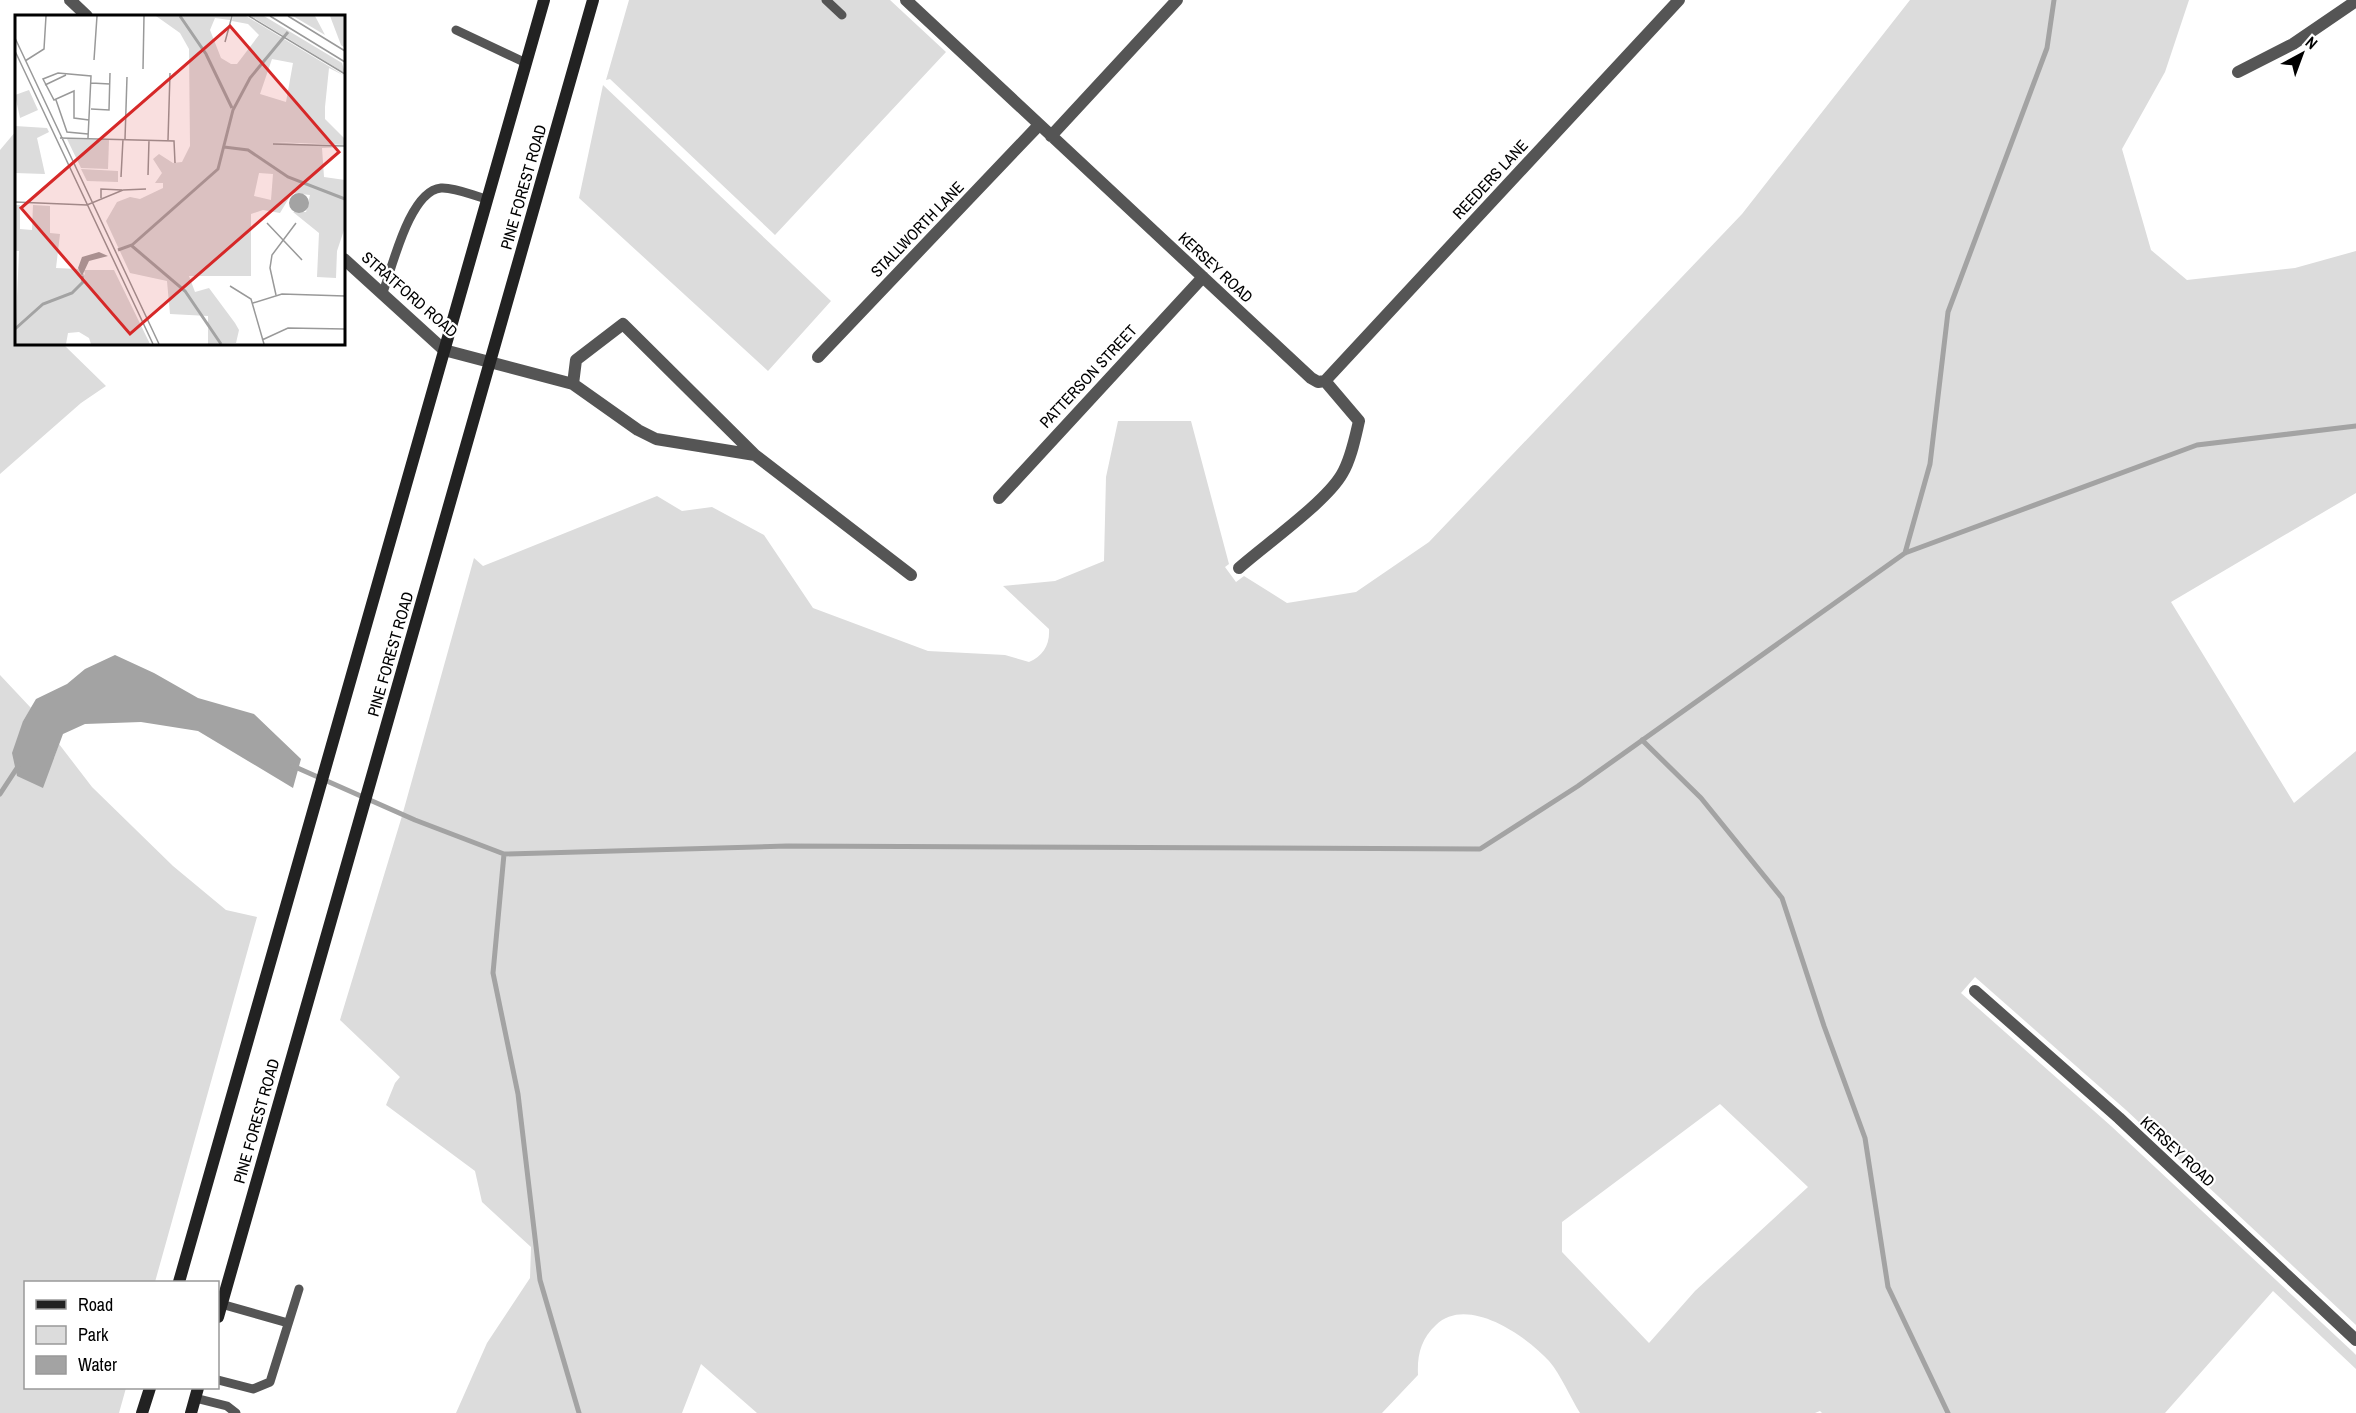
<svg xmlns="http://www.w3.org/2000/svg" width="2356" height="1413" font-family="'Archivo Narrow',sans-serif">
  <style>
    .green { fill: #dcdcdc; fill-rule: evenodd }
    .water { fill: #a3a3a3 }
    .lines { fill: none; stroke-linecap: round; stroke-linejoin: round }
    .stream { stroke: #a3a3a3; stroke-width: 5 }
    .lane { stroke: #555; stroke-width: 9 }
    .street { stroke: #555; stroke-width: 12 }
    .secondary { stroke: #222; stroke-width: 12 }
    .labels { text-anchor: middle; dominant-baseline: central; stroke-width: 4.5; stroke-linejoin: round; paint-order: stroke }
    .street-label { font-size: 16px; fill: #000; stroke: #fff }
    .inset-river { fill: none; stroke: #a3a3a3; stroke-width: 3 }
    .inset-road { fill: none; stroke: #999; stroke-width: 1.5 }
    .view { fill: #d62828; fill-opacity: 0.15; stroke: #d62828; stroke-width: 3 }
    .inset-edge { fill: none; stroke: #000; stroke-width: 3 }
  </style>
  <rect width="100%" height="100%" fill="#fff"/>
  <!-- green -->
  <path class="green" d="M 629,0 L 890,0 L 946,52 L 775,235 L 610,79 L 606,80 Z
    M 1910,0 L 2189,0 L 2165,72 L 2122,149 L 2151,250 L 2187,280 L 2295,268 L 2356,251 L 2356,493 L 2171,602 L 2294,803 L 2356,751 L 2356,1325 L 2126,1110 L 1975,977 L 1961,993 L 2111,1126 L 2352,1351 L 2356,1355 L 2356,1369 L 2273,1291 L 2165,1413 L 1822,1413 L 1820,1411 L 1815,1413 L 1580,1413 C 1570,1397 1561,1375 1549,1361 C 1525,1335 1467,1295 1436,1325 C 1421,1339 1417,1355 1418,1375 L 1382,1413 L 757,1413 L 701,1364 L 682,1413 L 456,1413 L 487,1343 L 530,1278 L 531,1247 L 482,1202 L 475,1171 L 386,1105 L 395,1083 L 400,1077 L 340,1020 L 402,816 L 474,558 L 483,566 L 657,496 L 682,511 L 712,507 L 764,535 L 813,608 L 928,651 L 1005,655 L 1029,662 C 1043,656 1050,645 1049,629 L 1003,586 L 1055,581 L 1104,561 L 1106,477 L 1118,421 L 1191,421 L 1229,564 L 1225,567 L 1236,582 L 1244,576 L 1287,603 L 1356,592 L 1429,542 L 1742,214 ZM 1720,1104 L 1808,1187 L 1695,1291 L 1649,1343 L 1562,1252 L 1562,1222 Z
    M 603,85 L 831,301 L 768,371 L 579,198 Z
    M 16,131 L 16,344 L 63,344 L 106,386 L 81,403 L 0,474 L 0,150 Z
    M 0,675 L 31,708 L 23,721 L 54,758 L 59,744 L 92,787 L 173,866 L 226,910 L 257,917 L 155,1282 L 26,1282 L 26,1388 L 126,1388 L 119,1413 L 0,1413 Z"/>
  <!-- water -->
  <path class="water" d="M 115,655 L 154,673 L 198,698 L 254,714 L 301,759 L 293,788 L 198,731 L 141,722 L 85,724 L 63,734 L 43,788 L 17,776 L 12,753 L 23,721 L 36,699 L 67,684 L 85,669 Z"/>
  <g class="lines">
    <!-- stream -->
    <path class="stream" d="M 1905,553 L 1930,464 L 1948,312 L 2047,48 L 2054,0
      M 1642,740 L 1701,798 L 1782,898 L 1824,1026 L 1865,1138 L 1888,1287 L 1948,1413
      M 293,766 L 415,820 L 504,854 L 787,846 L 1480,849 L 1578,786 L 1905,553 L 2197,445 L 2356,426
      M 0,794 L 19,765
      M 504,854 L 493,973 L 518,1094 L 540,1280 L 579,1413"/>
    <!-- lane -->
    <path class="lane" d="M 826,0 L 842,15
      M 456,30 L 526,63
      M 382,295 C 392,269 409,191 441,188 C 455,187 474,196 487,199
      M 221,1304 L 288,1323
      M 218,1380 L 253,1389 L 270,1382 L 299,1289
      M 195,1398 L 227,1406 L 236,1413"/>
    <!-- street -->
    <path class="street" d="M 70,0 L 87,16
      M 906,0 L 1311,378 L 1318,382 L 1325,381 L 1359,421 C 1355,438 1351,459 1342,474 C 1326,502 1265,545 1239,568
      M 2238,72 L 2293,44 L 2356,1
      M 1051,136 L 1177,0
      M 344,259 L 444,350 L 573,384 L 638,430 L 656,439 L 755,455 L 911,575
      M 818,357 L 1039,125
      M 1325,381 L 1679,0
      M 573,384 L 576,360 L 623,324 L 755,455
      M 999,498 L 1203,277
      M 1975,991 L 2119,1118 L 2356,1340"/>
    <!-- secondary -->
    <path class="secondary" d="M 179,1282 L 544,0
      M 218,1317 L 593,0
      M 142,1413 L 150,1388
      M 191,1413 L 198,1388"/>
  </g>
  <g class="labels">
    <!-- street labels -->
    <g class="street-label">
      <text transform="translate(1490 179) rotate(-47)">REEDERS LANE</text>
      <text transform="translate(523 187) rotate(-74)">PINE FOREST ROAD</text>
      <text transform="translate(917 229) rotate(-46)">STALLWORTH LANE</text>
      <text transform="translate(1216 267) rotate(43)">KERSEY ROAD</text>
      <text transform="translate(410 294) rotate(41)">STRATFORD ROAD</text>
      <text transform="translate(1088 376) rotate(-47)">PATTERSON STREET</text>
      <text transform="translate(390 654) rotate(-74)">PINE FOREST ROAD</text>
      <text transform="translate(256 1121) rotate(-74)">PINE FOREST ROAD</text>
      <text transform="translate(2178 1151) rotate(43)">KERSEY ROAD</text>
    </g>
  </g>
  <!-- overview -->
  <g transform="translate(15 15)">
    <rect width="330" height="330" fill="#fff"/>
    <path d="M 141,1 L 216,1 L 215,5 L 200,3 L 195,15 L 206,43 L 216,49 L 222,49 L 244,20 L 233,9 L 217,6 L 218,1 L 231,1 L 330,61 L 314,53 L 310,92 L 310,104 L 330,124 L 330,130 L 257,127 L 330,132 L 307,133 L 309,162 L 330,165 L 330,212 L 322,236 L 321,263 L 302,262 L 304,218 L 278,197 L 291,197 L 295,180 L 277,178 L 265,198 L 248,195 L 236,199 L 236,261 L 174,261 L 180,277 L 194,273 L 220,308 L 224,315 L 221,328 L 193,329 L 193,301 L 155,299 L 152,266 L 115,258 L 91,206 L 102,187 L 115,182 L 125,184 L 148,173 L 148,168 L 140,168 L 147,158 L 138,144 L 144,139 L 158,148 L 167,147 L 175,131 L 174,34 L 165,18 ZM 257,44 L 278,48 L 271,87 L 245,79 ZM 244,158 L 258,159 L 256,185 L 239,181 ZM 236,1 L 249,1 L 327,48 L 330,58 ZM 278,1 L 300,1 L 310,20 ZM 315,1 L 330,1 L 330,33 L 326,30 ZM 14,75 L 23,95 L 5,103 L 0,80 ZM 0,111 L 32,113 L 34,117 L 22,123 L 30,159 L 0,158 ZM 52,124 L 94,125 L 93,154 L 66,153 ZM 66,154 L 103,156 L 103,167 L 72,166 ZM 0,190 L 5,190 L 5,214 L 17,215 L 18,190 L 35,191 L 35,218 L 45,219 L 41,253 L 63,254 L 70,260 L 69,255 L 99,255 L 135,329 L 76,329 L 74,323 L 64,317 L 53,318 L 51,329 L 0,329 L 4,236 L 0,236 Z" fill="#dcdcdc" fill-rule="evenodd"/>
    <path d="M274 188a10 10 0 1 1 20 0a10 10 0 1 1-20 0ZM 84,237 L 93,241 L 74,246 L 67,261 L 63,253 L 67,242 Z" fill="#a3a3a3"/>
    <path class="inset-river" d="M 165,1 L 191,39 L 217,93M 209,132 L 233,135 L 273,162 L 330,184M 117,231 L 170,276 L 206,329M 103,235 L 117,230 L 203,154 L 218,95 L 235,63 L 273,17M 0,314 L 28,289 L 57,278 L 68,267 L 67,261"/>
    <path class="inset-road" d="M 234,1 L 330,59M 255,1 L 330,47M 273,1 L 330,36M 0,23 L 144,329M 210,27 L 217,1M 0,36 L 138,329M 79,45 L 82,1M 10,46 L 29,34 L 31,1M 128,54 L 129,1M 76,68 L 95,69M 30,70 L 51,60M 41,85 L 52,117 L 73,119M 76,94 L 94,95 L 95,58M 45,123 L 159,126 L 160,148M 73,123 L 76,61 L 43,58 L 28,64 L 39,85 L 59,76 L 59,103 L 74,105M 110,124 L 112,62M 153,125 L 155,58M 258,129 L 330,131M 133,160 L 134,125M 106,162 L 108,124M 86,183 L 86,174 L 107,175M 0,187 L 72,190 L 108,175 L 131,174M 252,208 L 287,245M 215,271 L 236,284 L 249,329M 261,280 L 255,253 L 257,240 L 281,208M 238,288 L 267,279 L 330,281M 247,325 L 273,313 L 330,314"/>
    <path class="view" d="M 215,11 L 324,137 L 115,319 L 6,193 Z"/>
    <rect width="330" height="330" class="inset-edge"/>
  </g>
  <!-- legend -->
  <rect x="24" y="1281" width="195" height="108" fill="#ffffff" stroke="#999999" stroke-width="1.5"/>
  <rect x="36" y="1300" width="30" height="9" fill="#222222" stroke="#999999" stroke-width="1.5"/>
  <text x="78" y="1311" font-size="18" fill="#000000">Road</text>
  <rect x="36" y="1326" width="30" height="18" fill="#dcdcdc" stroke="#999999" stroke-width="1.5"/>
  <text x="78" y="1341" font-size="18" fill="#000000">Park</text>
  <rect x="36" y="1356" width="30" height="18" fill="#a3a3a3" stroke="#999999" stroke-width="1.5"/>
  <text x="78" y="1371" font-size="18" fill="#000000">Water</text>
  <!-- north arrow -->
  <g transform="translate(2302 54) rotate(41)" stroke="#ffffff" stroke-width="4.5" paint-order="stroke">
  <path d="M0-4.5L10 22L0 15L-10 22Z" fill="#000000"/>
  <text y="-9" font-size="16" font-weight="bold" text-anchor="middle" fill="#000000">N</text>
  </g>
</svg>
